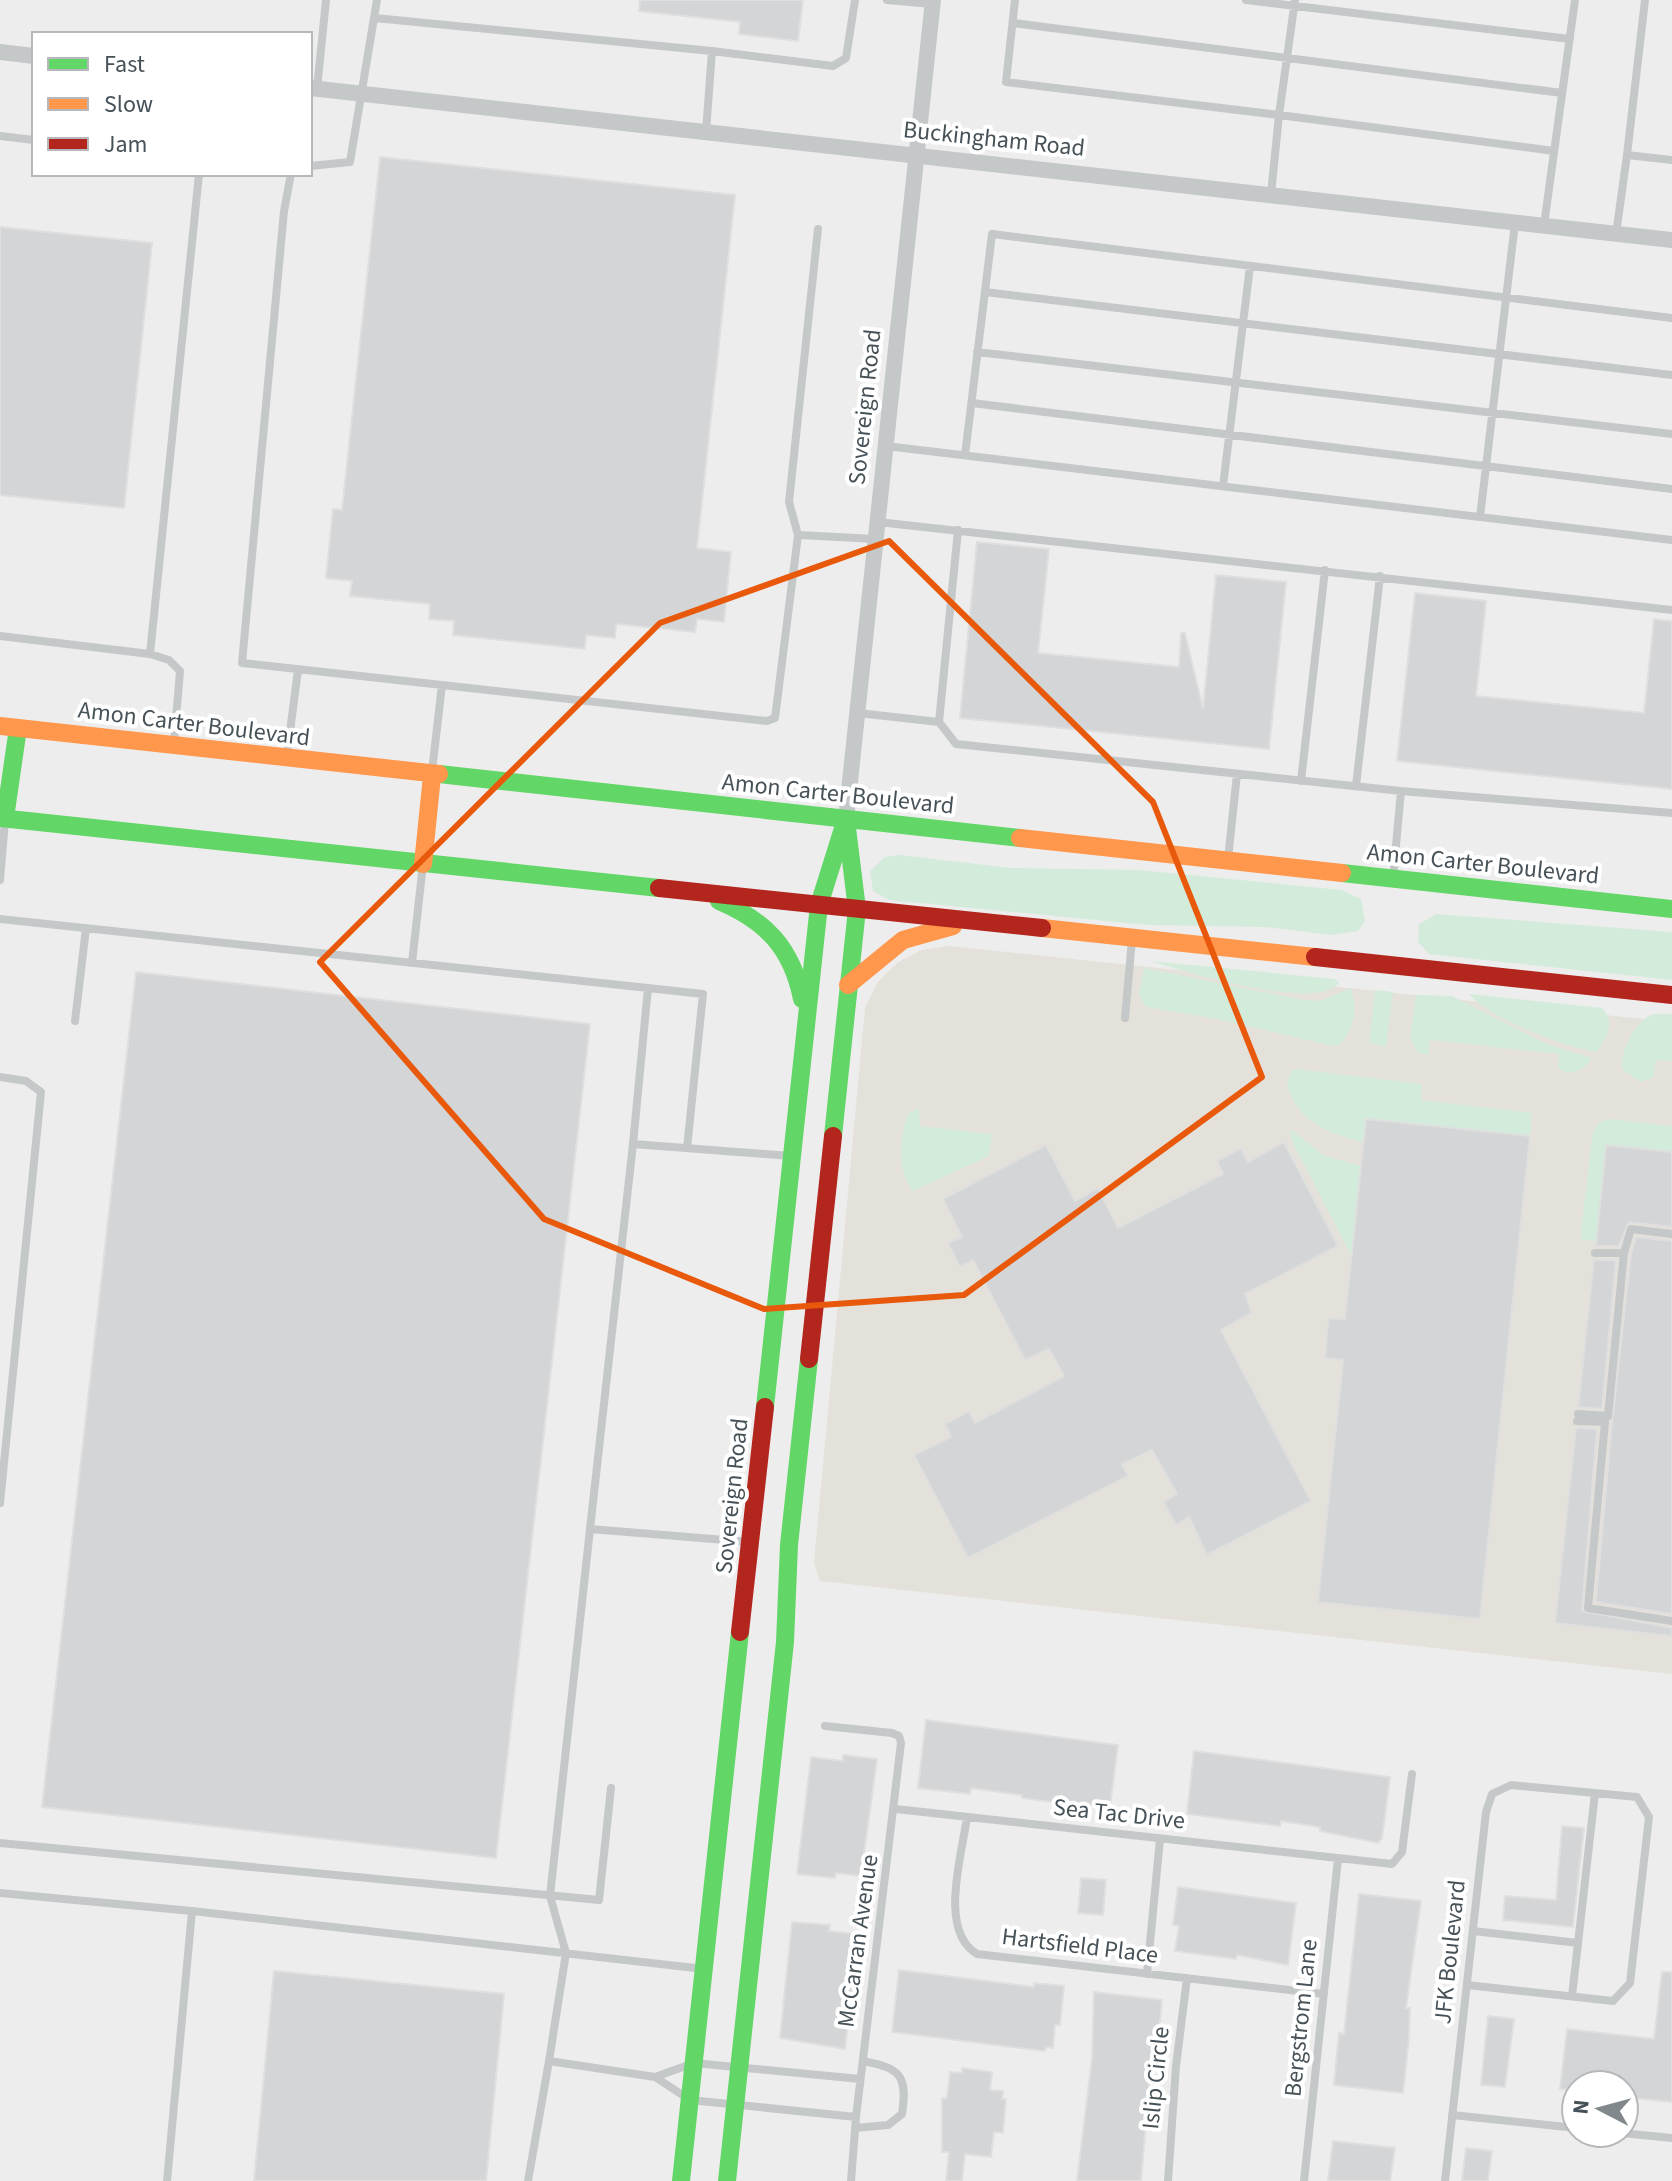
<svg xmlns="http://www.w3.org/2000/svg" width="1672" height="2181" font-family="'Source Sans 3',sans-serif">
  <style>
    .commercial { fill: #e4e0da }
    .green { fill: #d3ebda }
    .building { fill: #d4d5d6; stroke: #dfdfe0; stroke-width: 2 }
    .lines { fill: none; stroke-linecap: round; stroke-linejoin: round }
    .lane { stroke: #c5c8c9; stroke-width: 8 }
    .street { stroke: #c5c8c9; stroke-width: 16 }
    .fast { stroke: #63d668; stroke-width: 18 }
    .slow { stroke: #ff974d; stroke-width: 18 }
    .jam { stroke: #b3261e; stroke-width: 18 }
    .marked { fill: none; stroke: #e8590c; stroke-width: 6; stroke-linejoin: round }
    .labels { text-anchor: middle; dominant-baseline: central; stroke-width: 8; stroke-linejoin: round; paint-order: stroke }
    .street-label { font-size: 24px; fill: #465158; stroke: #fff }
  </style>
  <rect width="100%" height="100%" fill="#eeeded"/>
  <!-- commercial -->
  <path class="commercial" d="M 949,946 L 1672,1022 L 1672,1674 L 820,1581 L 814,1563 L 865,1008 L 877,983 L 897,963 L 921,950 Z"/>
  <!-- green -->
  <path class="green" d="M 900,855 L 1011,868 L 1139,870 L 1342,890 L 1361,899 L 1365,921 L 1358,931 L 1331,935 L 1265,927 L 1147,925 L 889,900 L 873,891 L 870,871 L 885,857 Z
    M 1436,914 L 1672,932 L 1672,980 L 1429,954 L 1418,942 L 1419,924 Z
    M 1151,961 L 1335,979 L 1339,983 C 1315,1012 1186,972 1151,961 Z
    M 1144,968 L 1303,1000 L 1320,1001 L 1351,988 C 1357,1010 1355,1026 1341,1044 L 1333,1046 L 1213,1018 L 1151,1008 L 1145,1006 L 1139,993 Z
    M 1375,990 L 1393,992 L 1386,1047 L 1369,1043 Z
    M 1469,994 L 1602,1008 C 1617,1024 1606,1036 1597,1052 C 1563,1046 1492,1020 1469,994 Z
    M 1416,995 L 1452,996 L 1549,1045 L 1592,1058 C 1585,1069 1569,1079 1558,1067 L 1559,1054 L 1430,1040 L 1428,1055 L 1418,1053 L 1410,1038 Z
    M 1653,1014 L 1672,1014 L 1672,1061 L 1656,1060 L 1653,1078 L 1640,1082 L 1622,1069 C 1620,1051 1636,1020 1653,1014 Z
    M 1296,1069 L 1422,1084 L 1421,1100 L 1532,1113 L 1530,1136 L 1367,1119 L 1364,1142 C 1330,1136 1294,1119 1287,1083 L 1291,1071 Z
    M 919,1108 L 920,1126 L 992,1134 L 989,1156 L 913,1191 C 897,1170 899,1138 908,1114 Z
    M 1610,1119 L 1672,1126 L 1672,1152 L 1606,1145 L 1596,1241 L 1580,1239 L 1593,1131 L 1600,1122 Z
    M 1292,1130 L 1323,1155 L 1361,1166 L 1352,1257 L 1293,1143 L 1290,1132 Z"/>
  <!-- building -->
  <path class="building" d="M 640,0 L 803,0 L 798,41 L 739,34 L 740,22 L 639,11 Z
    M 380,157 L 735,195 L 697,548 L 731,552 L 724,622 L 697,619 L 695,632 L 616,624 L 615,638 L 586,635 L 585,649 L 453,635 L 454,621 L 429,619 L 430,604 L 350,596 L 352,581 L 326,578 L 333,509 L 342,510 Z
    M 0,227 L 152,243 L 124,508 L 0,495 Z
    M 977,542 L 1049,549 L 1038,653 L 1179,667 L 1181,633 L 1185,633 L 1203,709 L 1216,575 L 1286,582 L 1269,749 L 960,718 Z
    M 1415,593 L 1486,601 L 1476,696 L 1644,713 L 1654,619 L 1672,621 L 1672,789 L 1397,761 Z
    M 136,972 L 590,1024 L 496,1858 L 42,1807 Z
    M 1366,1119 L 1530,1136 L 1480,1619 L 1318,1602 L 1343,1360 L 1325,1358 L 1327,1333 L 1329,1318 L 1345,1319 Z
    M 1284,1142 L 1338,1246 L 1245,1294 L 1252,1313 L 1221,1330 L 1311,1501 L 1207,1555 L 1189,1517 L 1176,1525 L 1163,1502 L 1177,1494 L 1152,1450 L 1122,1464 L 1128,1476 L 968,1558 L 914,1455 L 951,1437 L 945,1424 L 969,1411 L 975,1423 L 1064,1376 L 1049,1349 L 1025,1360 L 973,1260 L 960,1267 L 948,1243 L 962,1237 L 943,1199 L 1046,1145 L 1075,1201 L 1098,1188 L 1118,1228 L 1223,1174 L 1217,1161 L 1241,1148 L 1248,1162 Z
    M 1606,1145 L 1672,1152 L 1672,1227 L 1629,1222 L 1619,1246 L 1596,1246 Z
    M 1636,1237 L 1672,1241 L 1672,1614 L 1596,1602 L 1612,1422 L 1631,1254 Z
    M 1594,1260 L 1616,1260 L 1602,1409 L 1578,1407 Z
    M 1576,1428 L 1597,1429 L 1582,1611 L 1672,1628 L 1672,1636 L 1555,1623 Z
    M 926,1720 L 1118,1745 L 1110,1806 L 1104,1806 L 1104,1809 L 1022,1798 L 1022,1795 L 971,1788 L 970,1794 L 918,1788 Z
    M 1194,1751 L 1390,1777 L 1382,1838 L 1378,1843 L 1320,1831 L 1320,1827 L 1281,1821 L 1280,1826 L 1187,1814 Z
    M 843,1755 L 877,1759 L 861,1876 L 836,1873 L 835,1878 L 797,1874 L 811,1757 L 843,1761 Z
    M 1562,1826 L 1584,1828 L 1573,1927 L 1503,1920 L 1505,1896 L 1556,1900 Z
    M 1081,1878 L 1106,1880 L 1103,1915 L 1078,1913 Z
    M 1178,1887 L 1296,1903 L 1288,1965 L 1237,1955 L 1236,1959 L 1175,1951 L 1179,1926 L 1173,1925 Z
    M 1359,1894 L 1421,1901 L 1406,2008 L 1410,2008 L 1409,2038 L 1403,2093 L 1334,2085 L 1339,2033 L 1344,2034 Z
    M 792,1922 L 830,1925 L 829,1931 L 854,1934 L 853,1944 L 857,1944 L 845,2049 L 780,2038 Z
    M 899,1970 L 1034,1987 L 1034,1983 L 1064,1986 L 1060,2025 L 1055,2025 L 1053,2048 L 1046,2047 L 1045,2051 L 892,2032 Z
    M 274,1971 L 504,1994 L 486,2181 L 254,2181 Z
    M 1662,1972 L 1672,1972 L 1672,2102 L 1624,2097 L 1624,2085 L 1576,2085 L 1576,2091 L 1560,2089 L 1567,2029 L 1654,2039 Z
    M 1094,1992 L 1162,2000 L 1157,2051 L 1152,2051 L 1141,2181 L 1077,2181 L 1092,2058 Z
    M 1488,2016 L 1514,2019 L 1505,2087 L 1481,2085 Z
    M 962,2068 L 992,2072 L 990,2090 L 1003,2091 L 1002,2099 L 1006,2099 L 1003,2133 L 994,2132 L 991,2157 L 965,2154 L 962,2181 L 946,2181 L 949,2152 L 942,2152 L 942,2098 L 946,2099 L 948,2091 L 950,2072 L 962,2073 Z
    M 1333,2141 L 1395,2148 L 1390,2181 L 1328,2181 Z
    M 1466,2148 L 1492,2151 L 1488,2181 L 1462,2181 Z"/>
  <g class="lines">
    <!-- lane -->
    <path class="lane" d="M 887,0 L 932,4
      M 1015,0 L 1006,82 L 1279,115 L 1295,0
      M 1246,0 L 1570,39
      M 375,18 L 712,51 L 706,132
      M 1013,23 L 1562,93
      M 712,51 L 833,66 L 846,58 L 855,0
      M 317,89 L 326,0
      M 0,136 L 34,140
      M 1627,155 L 1645,0
      M 310,166 L 350,162 L 377,0
      M 291,174 L 284,211 L 242,663 L 442,685 L 432,771
      M 1271,194 L 1279,115 L 1554,151
      M 1544,225 L 1575,0
      M 1616,234 L 1627,155 L 1672,160
      M 985,292 L 1672,375
      M 977,352 L 1672,434
      M 972,403 L 1672,489
      M 886,446 L 1672,540
      M 965,455 L 992,234 L 1672,318
      M 1223,486 L 1250,266
      M 1480,517 L 1515,223
      M 878,522 L 1672,610
      M 798,535 L 876,539
      M 0,636 L 150,654 L 199,174
      M 150,654 L 169,660 L 180,671 L 174,742
      M 442,685 L 767,721 L 775,718 L 798,535 L 789,502 L 818,229
      M 858,713 L 939,722 L 956,744 L 1401,791 L 1672,813
      M 939,722 L 958,530
      M 287,754 L 298,670
      M 1301,781 L 1325,570
      M 1356,786 L 1380,576
      M 1228,859 L 1237,774
      M 1393,878 L 1401,791
      M 0,880 L 5,821
      M 0,919 L 648,988 L 633,1144 L 791,1156
      M 412,963 L 423,864
      M 648,988 L 703,994 L 687,1148
      M 1125,1018 L 1132,939
      M 75,1021 L 86,928
      M 0,1077 L 26,1081 L 41,1092 L 0,1503
      M 633,1144 L 590,1529 L 750,1542
      M 1595,1253 L 1624,1253 L 1631,1229 L 1672,1234
      M 1578,1414 L 1608,1416 L 1624,1253
      M 1577,1421 L 1605,1422 L 1588,1608 L 1672,1621
      M 825,1726 L 892,1733 L 899,1736 L 901,1743 L 856,2117 L 851,2181
      M 896,1809 L 1392,1864 L 1402,1852 L 1412,1774
      M 967,1817 C 962,1855 938,1931 977,1954 L 1324,1994
      M 0,1843 L 599,1900 L 611,1788
      M 0,1893 L 192,1911
      M 1473,1931 L 1578,1943
      M 1147,1974 L 1160,1839
      M 1572,1996 L 1595,1793
      M 549,2061 L 566,1953 L 550,1896 L 590,1529
      M 655,2077 L 694,2063 L 860,2079
      M 1452,2115 L 1576,2128
      M 855,2128 L 888,2125 L 902,2114 C 908,2075 900,2068 863,2061
      M 1621,2133 L 1672,2138
      M 167,2181 L 192,1911 L 704,1969
      M 528,2181 L 549,2061 L 655,2077 L 690,2100 L 856,2117
      M 1168,2181 L 1176,2066 L 1187,1978
      M 1304,2181 L 1338,1859
      M 1445,2181 L 1486,1812 L 1492,1794 L 1511,1785 L 1637,1797 L 1649,1817 L 1630,1983 L 1613,2001 L 1467,1985"/>
    <!-- street -->
    <path class="street" d="M 0,52 L 34,56
      M 310,88 L 1672,240
      M 846,819 L 933,0"/>
    <!-- fast -->
    <path class="fast" d="M 439,774 L 1020,838
      M 0,818 L 659,888
      M 5,818 L 18,728
      M 1342,873 L 1672,909
      M 719,901 C 766,921 792,948 802,999
      M 833,1136 L 857,909 L 847,828
      M 765,1407 L 819,905 L 846,819
      M 681,2181 L 740,1632
      M 727,2181 L 785,1642 L 789,1545 L 809,1359"/>
    <!-- slow -->
    <path class="slow" d="M 0,726 L 439,774
      M 1020,838 L 1342,873
      M 423,864 L 432,776
      M 1042,928 L 1315,957
      M 848,985 L 903,940 L 953,926"/>
    <!-- jam -->
    <path class="jam" d="M 659,888 L 1042,928
      M 1315,957 L 1672,995
      M 809,1359 L 833,1136
      M 740,1632 L 765,1407"/>
  </g>
  <!-- marked area -->
  <path class="marked" d="M 889,541 L 1153,802 L 1262,1077 L 964,1295 L 764,1309 L 544,1219 L 320,962 L 660,623 Z"/>
  <g class="labels">
    <!-- street labels -->
    <g class="street-label">
      <text transform="translate(994 139) rotate(6)">Buckingham Road</text>
      <text transform="translate(865 407) rotate(-84)">Sovereign Road</text>
      <text transform="translate(194 724) rotate(7)">Amon Carter Boulevard</text>
      <text transform="translate(838 794) rotate(6)">Amon Carter Boulevard</text>
      <text transform="translate(1483 864) rotate(6)">Amon Carter Boulevard</text>
      <text transform="translate(732 1496) rotate(-84)">Sovereign Road</text>
      <text transform="translate(1119 1814) rotate(6)">Sea Tac Drive</text>
      <text transform="translate(858 1941) rotate(-82)">McCarran Avenue</text>
      <text transform="translate(1080 1946) rotate(7)">Hartsfield Place</text>
      <text transform="translate(1450 1952) rotate(-84)">JFK Boulevard</text>
      <text transform="translate(1301 2018) rotate(-84)">Bergstrom Lane</text>
      <text transform="translate(1156 2078) rotate(-84)">Islip Circle</text>
    </g>
  </g>
  <!-- legend -->
  <rect x="32" y="32" width="280" height="144" fill="#ffffff" stroke="#b5b9bc" stroke-width="2"/>
  <rect x="48" y="58" width="40" height="12" fill="#63d668" stroke="#b5b9bc" stroke-width="2"/>
  <text x="104" y="72" font-size="24" fill="#465158">Fast</text>
  <rect x="48" y="98" width="40" height="12" fill="#ff974d" stroke="#b5b9bc" stroke-width="2"/>
  <text x="104" y="112" font-size="24" fill="#465158">Slow</text>
  <rect x="48" y="138" width="40" height="12" fill="#b3261e" stroke="#b5b9bc" stroke-width="2"/>
  <text x="104" y="152" font-size="24" fill="#465158">Jam</text>
  <!-- north arrow -->
  <g transform="translate(1600 2109) rotate(276)"><circle r="38" fill="#ffffff" stroke="#b5b9bc" stroke-width="2"/>
  <path d="M0-6L14 30L0 20L-14 30Z" fill="#81888c"/>
  <text y="-12" font-size="22" font-weight="bold" text-anchor="middle" fill="#465158">N</text>
  </g>
</svg>
